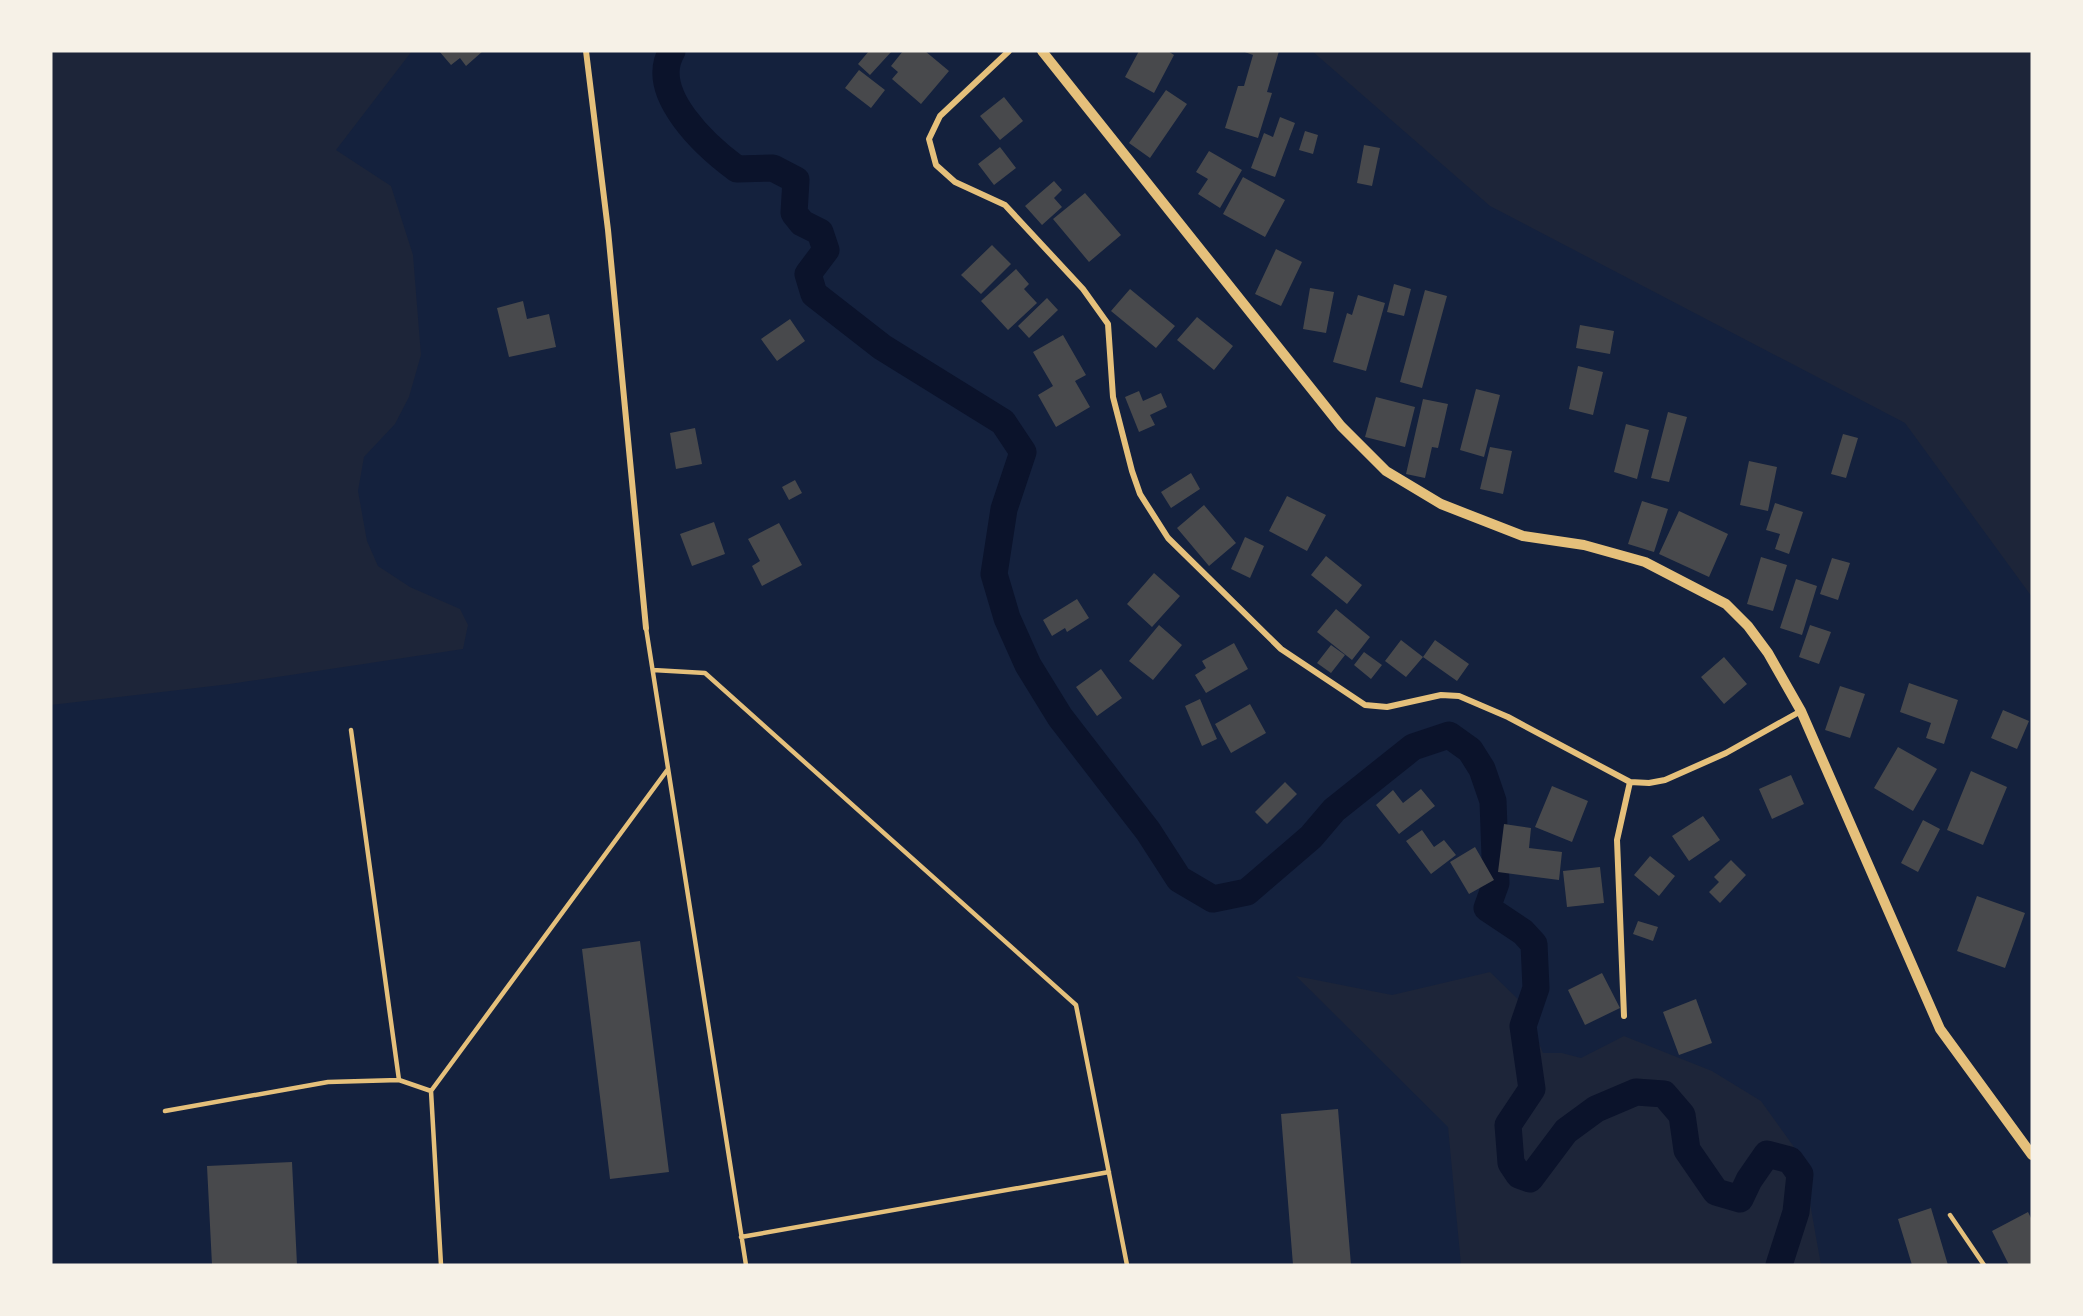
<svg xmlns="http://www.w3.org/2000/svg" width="2083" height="1316" font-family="'Fira Sans',sans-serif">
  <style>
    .green { fill: #1d2539 }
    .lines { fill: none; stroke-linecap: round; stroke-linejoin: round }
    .canal { stroke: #0b132b; stroke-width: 27 }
    .building { fill: #48494c }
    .service { stroke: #e5c07b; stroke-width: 4.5 }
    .minor { stroke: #e5c07b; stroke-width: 6 }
    .tertiary { stroke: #e5c07b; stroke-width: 10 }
  </style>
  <rect width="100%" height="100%" fill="#14213d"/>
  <!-- green -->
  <path class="green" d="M 51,51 L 412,51 L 336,150 L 391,186 L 413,255 L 421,355 L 409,397 L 395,424 L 364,457 L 358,491 L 367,541 L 378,566 L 410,587 L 460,609 L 468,625 L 463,649 L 230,684 L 51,705 Z
    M 1312,51 L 2032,51 L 2032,597 L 1905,423 L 1490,206 Z
    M 1490,972 L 1523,1004 L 1543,1053 L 1562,1053 L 1581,1058 L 1624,1036 L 1712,1071 L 1761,1101 L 1802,1158 L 1821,1265 L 1461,1265 L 1448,1127 L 1296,976 L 1392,995 Z"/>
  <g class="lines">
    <!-- canal -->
    <path class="canal" d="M 672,51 C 647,93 707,147 737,169 L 773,168 L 796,180 L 794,213 L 802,223 L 820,232 L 826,250 L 808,274 L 814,294 L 882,347 L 1003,422 L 1023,452 L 1004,509 L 994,574 L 1007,618 L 1028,665 L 1060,717 L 1148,831 L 1179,879 L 1213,899 L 1247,892 L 1311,837 L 1334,810 L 1413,747 L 1449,735 L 1470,750 L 1482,769 L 1493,801 L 1496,883 L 1487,908 L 1523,932 L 1534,944 L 1536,988 L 1523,1026 L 1532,1089 L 1508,1125 L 1511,1163 L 1519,1175 L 1530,1179 L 1566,1131 L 1596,1109 L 1636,1092 L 1664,1094 L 1682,1115 L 1687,1150 L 1716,1192 L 1740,1199 L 1749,1180 L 1767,1154 L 1790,1160 L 1800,1174 L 1796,1212 L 1779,1265"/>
  </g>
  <!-- building -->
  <path class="building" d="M 439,51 L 483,51 L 466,66 L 460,58 L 451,65 Z
    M 869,51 L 892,51 L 870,75 L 858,64 Z
    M 903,51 L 925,51 L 949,71 L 921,104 L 892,79 L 898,72 L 891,66 Z
    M 1139,51 L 1168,51 L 1174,55 L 1154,93 L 1125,77 Z
    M 1242,51 L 1279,51 L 1267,92 L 1272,93 L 1258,138 L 1225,128 L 1238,86 L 1244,86 L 1253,55 Z
    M 859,70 L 885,90 L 871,108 L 845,88 Z
    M 1166,90 L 1187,104 L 1150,158 L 1129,143 Z
    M 1004,97 L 1023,121 L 1000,140 L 980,116 Z
    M 1280,117 L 1295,123 L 1275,177 L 1251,168 L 1264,133 L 1273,137 Z
    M 1305,131 L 1318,135 L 1313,154 L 1299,150 Z
    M 1364,145 L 1380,148 L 1372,186 L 1357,183 Z
    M 1000,147 L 1016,168 L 994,185 L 978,164 Z
    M 1209,151 L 1242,170 L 1220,208 L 1198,194 L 1208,179 L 1196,172 Z
    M 1243,177 L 1285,200 L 1265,237 L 1223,214 Z
    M 1054,181 L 1062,190 L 1054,198 L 1062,207 L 1042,225 L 1025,206 Z
    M 1085,193 L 1121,235 L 1089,262 L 1053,219 Z
    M 992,245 L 1011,264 L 981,294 L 961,275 Z
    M 1276,249 L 1302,262 L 1281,306 L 1255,294 Z
    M 1016,269 L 1029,284 L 1024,289 L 1037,303 L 1008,330 L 981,301 Z
    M 1394,284 L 1411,289 L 1404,316 L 1387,312 Z
    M 1310,288 L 1334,292 L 1326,333 L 1303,329 Z
    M 1130,289 L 1175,326 L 1156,348 L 1111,311 Z
    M 1425,290 L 1447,296 L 1422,388 L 1400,382 Z
    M 1358,295 L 1385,303 L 1366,371 L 1333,362 L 1347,313 L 1352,315 Z
    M 1047,298 L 1058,310 L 1029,338 L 1018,326 Z
    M 523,301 L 527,319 L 549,314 L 556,347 L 509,357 L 497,308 Z
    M 1197,317 L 1233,346 L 1214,370 L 1177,340 Z
    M 790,319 L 805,341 L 777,361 L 761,339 Z
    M 1580,325 L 1614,331 L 1610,354 L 1576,348 Z
    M 1063,335 L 1086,375 L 1075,381 L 1090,407 L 1056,427 L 1038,395 L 1053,386 L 1033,352 Z
    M 1578,366 L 1603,372 L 1593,415 L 1569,409 Z
    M 1476,389 L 1500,395 L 1484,457 L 1460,450 Z
    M 1139,391 L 1143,401 L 1161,393 L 1167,407 L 1150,415 L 1155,425 L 1139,432 L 1125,397 Z
    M 1376,397 L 1415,407 L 1405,447 L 1365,437 Z
    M 1423,399 L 1448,404 L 1438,448 L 1432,447 L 1425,478 L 1406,474 Z
    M 1668,412 L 1687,417 L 1669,482 L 1651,478 Z
    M 1626,424 L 1649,430 L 1637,479 L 1614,472 Z
    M 695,428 L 702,464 L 676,469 L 670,433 Z
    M 1843,434 L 1858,438 L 1846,478 L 1831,474 Z
    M 1490,447 L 1512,451 L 1503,494 L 1480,489 Z
    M 1749,461 L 1777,467 L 1768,511 L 1740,505 Z
    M 1191,473 L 1200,489 L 1171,508 L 1161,492 Z
    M 795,480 L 802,493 L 789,500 L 782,487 Z
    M 1287,496 L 1326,515 L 1307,551 L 1269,531 Z
    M 1642,501 L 1668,509 L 1654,552 L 1628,544 Z
    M 1775,503 L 1803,512 L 1789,554 L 1775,549 L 1780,534 L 1766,530 Z
    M 1204,505 L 1236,543 L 1209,566 L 1177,528 Z
    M 1679,511 L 1728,534 L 1709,577 L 1659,554 Z
    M 714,522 L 725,554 L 692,566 L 680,534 Z
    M 779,523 L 802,565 L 762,586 L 752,566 L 760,561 L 748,539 Z
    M 1245,537 L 1264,546 L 1250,578 L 1231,569 Z
    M 1326,556 L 1362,585 L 1347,604 L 1311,575 Z
    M 1761,557 L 1787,565 L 1773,611 L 1747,604 Z
    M 1832,558 L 1850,563 L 1838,600 L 1820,594 Z
    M 1154,573 L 1180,596 L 1152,627 L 1127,604 Z
    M 1796,579 L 1817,586 L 1802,635 L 1780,628 Z
    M 1077,599 L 1089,618 L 1067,632 L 1065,628 L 1052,636 L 1043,620 Z
    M 1336,609 L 1370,637 L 1352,660 L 1317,632 Z
    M 1159,625 L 1182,645 L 1153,680 L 1129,661 Z
    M 1810,625 L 1831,632 L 1819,664 L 1799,657 Z
    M 1401,640 L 1423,657 L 1406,677 L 1385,661 Z
    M 1435,640 L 1469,664 L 1457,681 L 1423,657 Z
    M 1234,643 L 1248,669 L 1206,693 L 1195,675 L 1206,668 L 1202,661 Z
    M 1331,645 L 1345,655 L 1331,673 L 1317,663 Z
    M 1364,652 L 1382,665 L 1371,679 L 1354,665 Z
    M 1724,657 L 1747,684 L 1724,704 L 1701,677 Z
    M 1101,669 L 1122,698 L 1097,716 L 1076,687 Z
    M 1909,683 L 1958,700 L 1944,744 L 1926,738 L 1931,723 L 1900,712 Z
    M 1840,686 L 1865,694 L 1850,738 L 1825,730 Z
    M 1200,699 L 1217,739 L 1202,746 L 1185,706 Z
    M 1250,704 L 1266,733 L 1231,753 L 1215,724 Z
    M 2003,710 L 2029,721 L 2017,749 L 1991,738 Z
    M 1898,747 L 1937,769 L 1913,811 L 1874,788 Z
    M 1971,771 L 2007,787 L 1983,845 L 1947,830 Z
    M 1791,775 L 1804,804 L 1772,819 L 1759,789 Z
    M 1285,782 L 1297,794 L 1267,824 L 1255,812 Z
    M 1552,786 L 1588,801 L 1572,842 L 1535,827 Z
    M 1421,789 L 1435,806 L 1399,834 L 1376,805 L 1393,790 L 1403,803 Z
    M 1703,816 L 1720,840 L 1689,861 L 1672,836 Z
    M 1923,820 L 1940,829 L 1918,872 L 1901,863 Z
    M 1504,824 L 1531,828 L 1529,848 L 1562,852 L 1559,880 L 1498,872 Z
    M 1422,830 L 1434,847 L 1444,840 L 1456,855 L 1431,874 L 1406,841 Z
    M 1475,847 L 1494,880 L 1469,894 L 1450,862 Z
    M 1650,856 L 1675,876 L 1659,896 L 1634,875 Z
    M 1731,860 L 1746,875 L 1720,903 L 1709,892 L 1719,882 L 1714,877 Z
    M 1600,867 L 1604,903 L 1567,907 L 1563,871 Z
    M 1977,896 L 2025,913 L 2005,968 L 1957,951 Z
    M 1638,921 L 1658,927 L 1653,941 L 1633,934 Z
    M 640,941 L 669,1172 L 610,1179 L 582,949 Z
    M 1602,973 L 1620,1008 L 1585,1025 L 1568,990 Z
    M 1696,999 L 1712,1043 L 1679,1055 L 1663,1012 Z
    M 1338,1109 L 1351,1265 L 1293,1265 L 1281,1114 Z
    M 292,1162 L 297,1265 L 212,1265 L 207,1166 Z
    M 1931,1208 L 1948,1265 L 1912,1265 L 1898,1219 Z
    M 2028,1212 L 2032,1220 L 2032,1265 L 2009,1265 L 1992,1231 Z"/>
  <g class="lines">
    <!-- service -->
    <path class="service" d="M 646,628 L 746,1265
      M 653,670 L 705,673 L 1076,1005 L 1127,1265
      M 351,730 L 399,1080
      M 165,1111 L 328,1082 L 399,1080 L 431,1091
      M 1950,1215 L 1984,1265
      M 741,1237 L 1109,1172
      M 441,1265 L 431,1091 L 668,769"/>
    <!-- minor -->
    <path class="minor" d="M 586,51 L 608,230 L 646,628
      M 1009,51 L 940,116 L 929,139 L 936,165 L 955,182 L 1005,205 L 1083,289 L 1108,324 L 1113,397 L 1132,471 L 1140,494 L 1168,538 L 1281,649 L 1365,705 L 1387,707 L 1441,695 L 1459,696 L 1508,717 L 1630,782 L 1649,783 L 1665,780 L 1726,753 L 1801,711
      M 1624,1016 L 1617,840 L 1630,782"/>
    <!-- tertiary -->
    <path class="tertiary" d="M 1042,51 L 1341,426 L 1386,471 L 1441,504 L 1523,536 L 1584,545 L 1645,562 L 1726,604 L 1748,626 L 1768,653 L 1801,711 L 1940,1029 L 2032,1155"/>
  </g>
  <!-- border -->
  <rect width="2083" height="1316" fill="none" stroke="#f6f1e7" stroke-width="105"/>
</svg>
